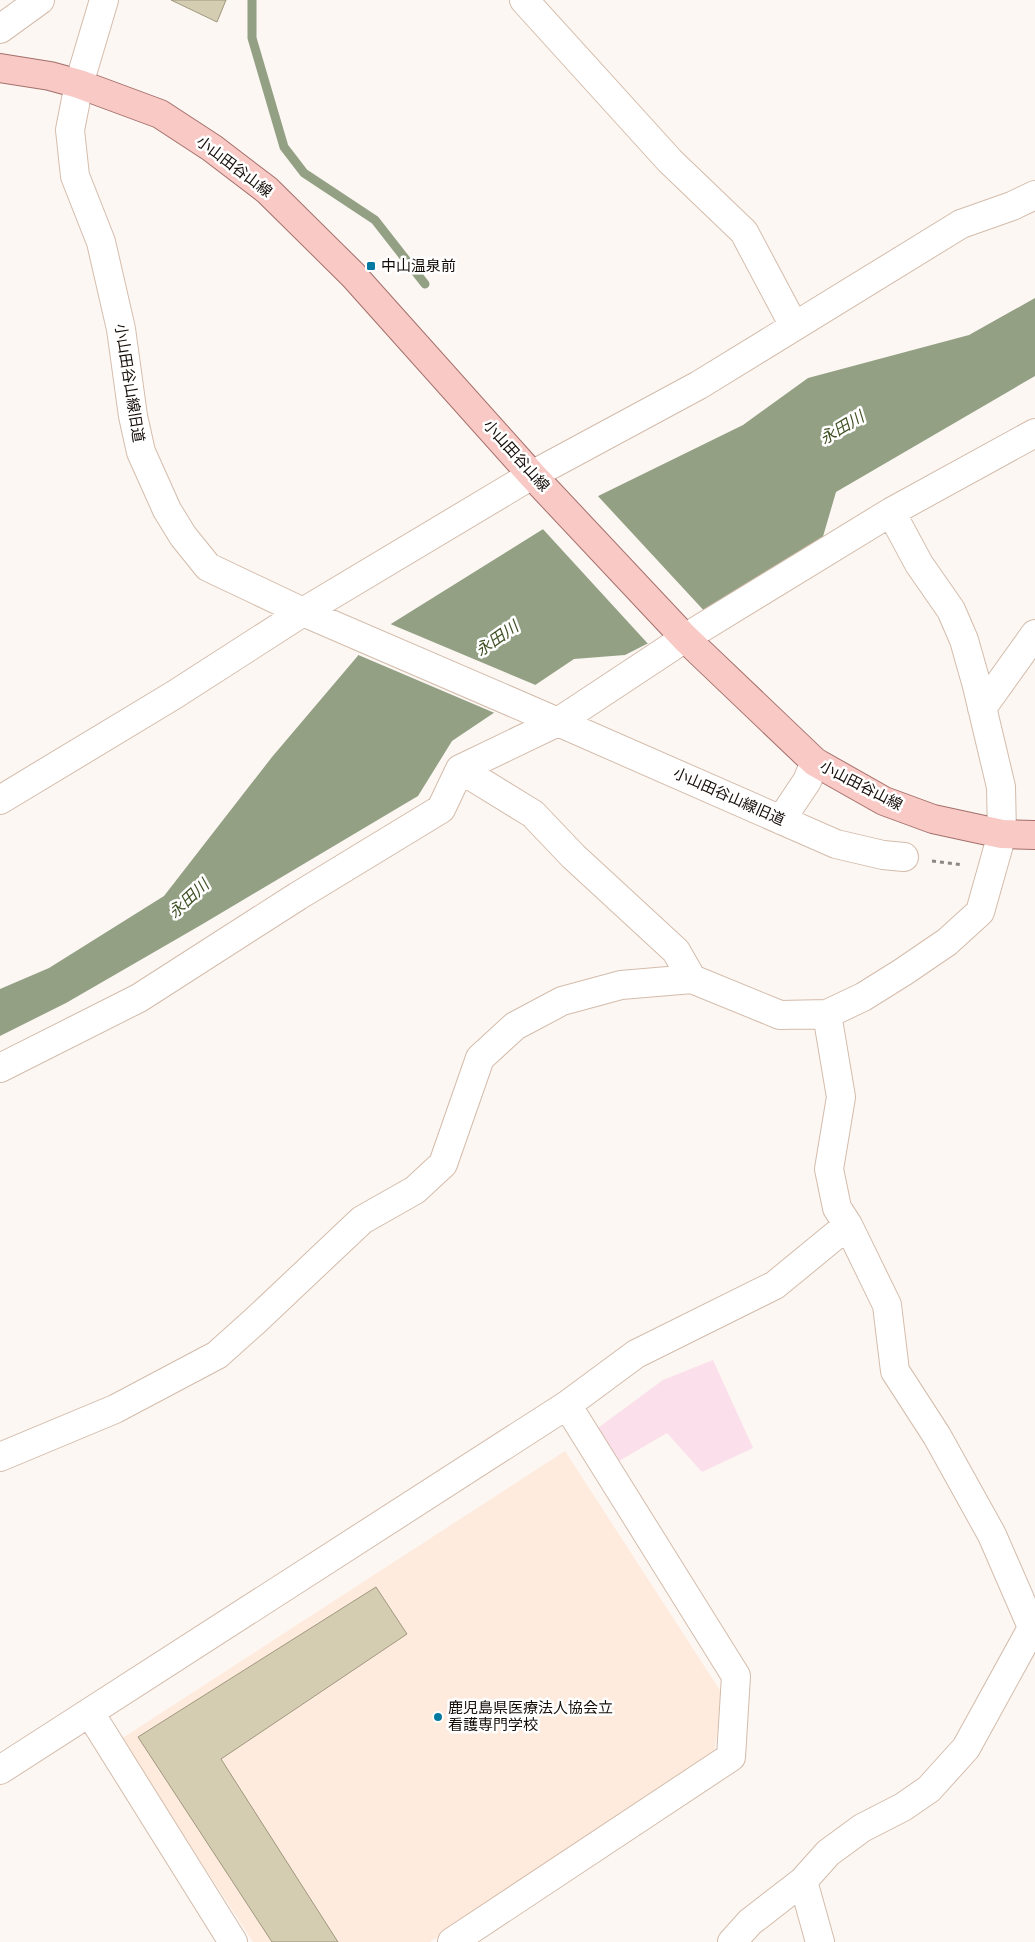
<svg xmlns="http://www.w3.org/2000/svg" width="1035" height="1942" font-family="'Source Sans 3','Noto Sans JP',sans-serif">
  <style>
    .built { fill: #feebdd }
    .green { fill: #fbdfeb }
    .water { fill: #93a084 }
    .pier { fill: #fcf7f3 }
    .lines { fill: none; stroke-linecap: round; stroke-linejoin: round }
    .stream { stroke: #93a084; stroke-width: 9 }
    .building { fill: #d5cdb2; stroke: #9f977e }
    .minor-casing { stroke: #d4bcab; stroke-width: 30 }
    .major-casing { stroke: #a56f6a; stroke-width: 30 }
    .path { stroke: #8d8782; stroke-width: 3; stroke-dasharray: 4 4; stroke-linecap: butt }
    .minor { stroke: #fff; stroke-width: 28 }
    .major { stroke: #f8c9c5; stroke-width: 28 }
    .poi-dot { fill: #0378a1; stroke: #fff; stroke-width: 2 }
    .labels { text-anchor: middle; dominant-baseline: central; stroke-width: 5; stroke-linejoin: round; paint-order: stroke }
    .street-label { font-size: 15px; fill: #140c07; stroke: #fff }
    .poi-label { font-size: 15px; fill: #140c07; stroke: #fff; text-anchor: start }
    .water-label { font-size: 16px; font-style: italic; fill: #3f5124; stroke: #fff }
  </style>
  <rect width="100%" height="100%" fill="#fcf7f3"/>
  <!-- built -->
  <path class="built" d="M 565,1451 L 723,1695 L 714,1753 L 430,1942 L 253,1942 L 121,1739 Z"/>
  <!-- green -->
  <path class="green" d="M 713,1360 L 753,1448 L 702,1472 L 667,1433 L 619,1461 L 598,1428 L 663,1380 Z"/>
  <!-- water -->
  <path class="water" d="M 1035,298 L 1035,376 L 836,492 L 822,540 L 698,618 L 625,655 L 574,659 L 452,741 L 418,796 L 201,925 L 66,1003 L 0,1036 L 0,989 L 49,968 L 164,896 L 272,757 L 378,632 L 588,501 L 743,425 L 808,378 L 969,335 Z"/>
  <!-- pier -->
  <path class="pier" d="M 596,494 L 708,615 L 650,646 L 541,527 Z
    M 388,623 L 538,686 L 497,714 L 356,654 L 376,630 Z"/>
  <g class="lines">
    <!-- stream -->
    <path class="stream" d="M 252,0 L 252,38 L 284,147 L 304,173 L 375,220 L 425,284"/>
  </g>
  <!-- building -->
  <path class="building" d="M 171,0 L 226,0 L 217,22 Z
    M 376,1587 L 407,1634 L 221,1759 L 338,1942 L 272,1942 L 138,1737 Z"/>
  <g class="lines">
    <!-- minor casing -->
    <g class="minor-casing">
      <path id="minor" d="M 104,0 L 79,84 L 70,130 L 75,176 L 101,242 L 121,329 L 133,416 L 141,452 L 167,510 L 183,536 L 208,567 L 303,612 L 558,722 L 836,844 L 883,855 L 904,857
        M 524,0 L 670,161 L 744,232 L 794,326
        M 0,29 L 40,0
        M 982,708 L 1035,634
        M 460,769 L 533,814 L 573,856 L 676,951 L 692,979
        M 0,800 L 174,695 L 303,612 L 532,475 L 699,385 L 961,224 L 1012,206 L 1035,195
        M 781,820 L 807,781 L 815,762
        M 827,1014 L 841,1097 L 829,1169 L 837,1208 L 848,1225 L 887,1305 L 895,1371 L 937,1436 L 992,1535 L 1035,1634
        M 0,1068 L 139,998 L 298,896 L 441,809 L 460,769 L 558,722 L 685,638 L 891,512 L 1035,433
        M 0,1457 L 115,1409 L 217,1355 L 255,1321 L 362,1220 L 415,1190 L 443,1164 L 480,1058 L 515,1026 L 562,1001 L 621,985 L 692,979 L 780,1015 L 827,1014 L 863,997 L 903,972 L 947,942 L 980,912 L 1002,834 L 1001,787 L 977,686 L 964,640 L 951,610 L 919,564 L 891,512
        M 90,1713 L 233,1942
        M 0,1770 L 567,1405 L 636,1354 L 775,1285 L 848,1225
        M 452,1942 L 731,1757 L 736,1676 L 567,1405
        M 732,1942 L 750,1922 L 803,1881
        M 820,1942 L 803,1881 L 828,1853 L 862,1828 L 903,1807 L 929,1789 L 966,1748 L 1032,1628"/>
    </g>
    <!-- major casing -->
    <g class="major-casing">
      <path id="major" d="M 0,68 L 50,76 L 79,84 L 160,114 L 212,148 L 267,190 L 353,275 L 532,475 L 685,638 L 815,762 L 884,801 L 933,819 L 1002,834 L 1035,835"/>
    </g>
    <!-- path -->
    <path class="path" d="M 932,861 L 963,865"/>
    <!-- minor -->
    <use href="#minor" class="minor"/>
    <!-- major -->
    <use href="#major" class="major"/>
  </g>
  <!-- markers -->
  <g class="poi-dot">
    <rect x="366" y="261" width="10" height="10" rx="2.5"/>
    <circle cx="438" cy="1717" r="5"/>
  </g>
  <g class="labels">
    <!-- street labels -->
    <g class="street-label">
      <text transform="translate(234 167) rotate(37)">小山田谷山線</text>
      <text transform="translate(129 383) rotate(81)">小山田谷山線旧道</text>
      <text transform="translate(516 456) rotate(48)">小山田谷山線</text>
      <text transform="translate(861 786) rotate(27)">小山田谷山線</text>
      <text transform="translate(729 797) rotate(24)">小山田谷山線旧道</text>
    </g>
    <!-- poi labels -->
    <g class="poi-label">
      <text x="381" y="266">中山温泉前</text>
      <text x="448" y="1708">鹿児島県医療法人協会立<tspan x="448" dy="17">看護専門学校</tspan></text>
    </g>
    <!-- water labels -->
    <g class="water-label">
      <text transform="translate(842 428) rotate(-31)">永田川</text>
      <text transform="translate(497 639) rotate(-35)">永田川</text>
      <text transform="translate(189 899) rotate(-43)">永田川</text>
    </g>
  </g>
</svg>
